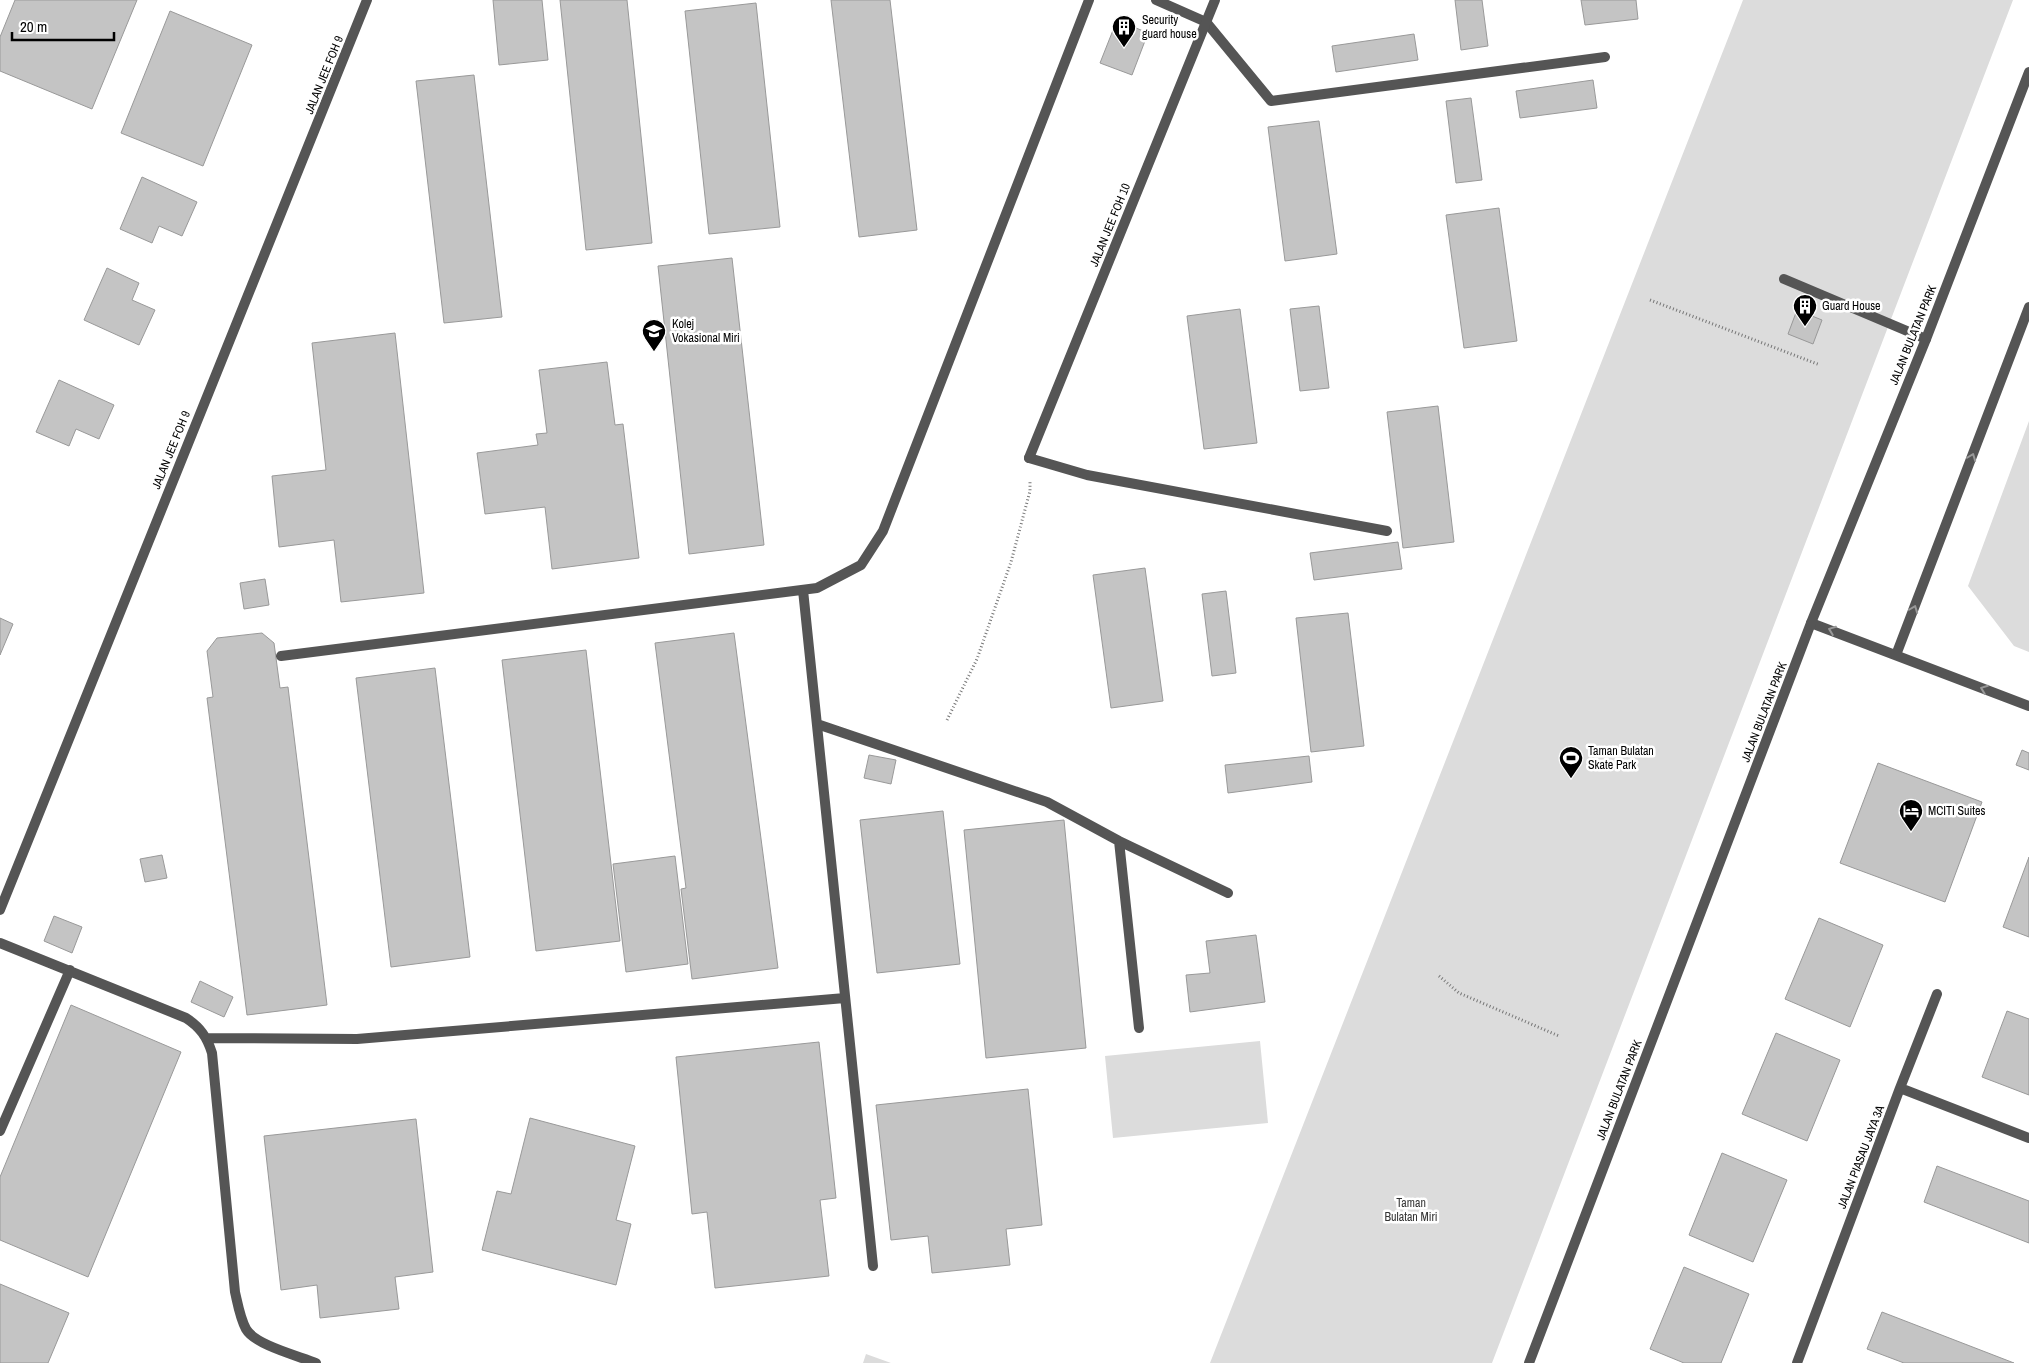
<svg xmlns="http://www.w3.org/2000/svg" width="2029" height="1363" font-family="'Archivo Narrow',sans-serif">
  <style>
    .green { fill: #dcdcdc }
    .building { fill: #c4c4c4; stroke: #999 }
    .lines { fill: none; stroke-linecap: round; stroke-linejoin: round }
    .path { stroke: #777; stroke-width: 3; stroke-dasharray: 1 2.5; stroke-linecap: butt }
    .service { stroke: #555; stroke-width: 10 }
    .minor { stroke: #555; stroke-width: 10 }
    .tertiary { stroke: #555; stroke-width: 10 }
    .oneway { stroke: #999 }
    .labels { text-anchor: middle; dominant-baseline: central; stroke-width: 5; stroke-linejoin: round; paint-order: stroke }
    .poi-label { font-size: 12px; fill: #000; stroke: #fff; text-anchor: start }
    .street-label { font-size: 12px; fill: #000; stroke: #fff }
    .park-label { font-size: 12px; fill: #333; stroke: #fff }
  </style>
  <rect width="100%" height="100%" fill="#fff"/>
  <!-- green -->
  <path class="green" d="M 1743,0 L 2013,0 L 1492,1363 L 1210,1363 Z
    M 2029,421 L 2029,652 L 2014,646 L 1968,586 Z
    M 1260,1041 L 1268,1123 L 1113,1138 L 1105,1056 Z
    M 866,1354 L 891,1363 L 863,1363 Z"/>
  <!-- building -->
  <path class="building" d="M 15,0 L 137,0 L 92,109 L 0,71 L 0,37 Z
    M 493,0 L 542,0 L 548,60 L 499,65 Z
    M 560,0 L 627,0 L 652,243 L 586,250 Z
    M 831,0 L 890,0 L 917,230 L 859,237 Z
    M 1455,0 L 1482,0 L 1488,46 L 1461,50 Z
    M 1581,0 L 1636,0 L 1638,19 L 1585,25 Z
    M 756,3 L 780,227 L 709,234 L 685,11 Z
    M 170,11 L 252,45 L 203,166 L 121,133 Z
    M 1117,20 L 1148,33 L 1132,75 L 1100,63 Z
    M 1414,34 L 1418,60 L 1336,72 L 1332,46 Z
    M 474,75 L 502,317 L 444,323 L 416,81 Z
    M 1593,80 L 1597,108 L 1520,118 L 1516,91 Z
    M 1471,98 L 1482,180 L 1456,183 L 1446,101 Z
    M 1319,121 L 1337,254 L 1285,261 L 1268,127 Z
    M 142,177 L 197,202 L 182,236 L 159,226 L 152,243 L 120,229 Z
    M 1499,208 L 1517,341 L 1464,348 L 1446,215 Z
    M 732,258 L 764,545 L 689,554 L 658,266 Z
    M 107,268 L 139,283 L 132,300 L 155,310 L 139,345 L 84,320 Z
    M 1319,306 L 1329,388 L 1300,391 L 1290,309 Z
    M 1240,309 L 1257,443 L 1204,449 L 1187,316 Z
    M 1797,310 L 1822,320 L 1813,344 L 1788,334 Z
    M 395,333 L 424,593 L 341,602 L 334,540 L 279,547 L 272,476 L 326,470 L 312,343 Z
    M 607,362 L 615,425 L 623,424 L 639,558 L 552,569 L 545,507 L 485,514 L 477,453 L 538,445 L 536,434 L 547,433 L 539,370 Z
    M 59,380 L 114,405 L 99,439 L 76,429 L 69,446 L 36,432 Z
    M 1438,406 L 1454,542 L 1403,548 L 1387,412 Z
    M 1398,542 L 1402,569 L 1314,580 L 1310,553 Z
    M 1145,568 L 1163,701 L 1111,708 L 1093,575 Z
    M 265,579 L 269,605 L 244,609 L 240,583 Z
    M 1226,591 L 1236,673 L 1212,676 L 1202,594 Z
    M 1348,613 L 1364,746 L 1311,752 L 1296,618 Z
    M 0,618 L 13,624 L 0,655 Z
    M 262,633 L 274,643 L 280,688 L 288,687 L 327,1005 L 247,1015 L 207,698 L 213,697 L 207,651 L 217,638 Z
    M 734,633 L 778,968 L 692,979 L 681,889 L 686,888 L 655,643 Z
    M 586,650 L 620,941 L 536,951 L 502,660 Z
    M 435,668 L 470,957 L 391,967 L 356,678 Z
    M 2022,750 L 2029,753 L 2029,770 L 2016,765 Z
    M 869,755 L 896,760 L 891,784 L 864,778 Z
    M 1309,756 L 1312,782 L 1228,793 L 1225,765 Z
    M 1878,763 L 1982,802 L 1945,902 L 1840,863 Z
    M 943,811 L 960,964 L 877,973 L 860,820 Z
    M 1064,820 L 1086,1048 L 986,1058 L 964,830 Z
    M 162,855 L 167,878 L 145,882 L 140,859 Z
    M 675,856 L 688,964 L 626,972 L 613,864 Z
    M 2029,857 L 2029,937 L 2003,927 Z
    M 54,916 L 82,927 L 72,953 L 44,941 Z
    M 1819,918 L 1883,945 L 1850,1027 L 1785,999 Z
    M 1256,935 L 1265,1002 L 1190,1012 L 1186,975 L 1210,973 L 1206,941 Z
    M 200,981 L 233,997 L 224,1017 L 191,1002 Z
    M 71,1005 L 181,1052 L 88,1277 L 0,1240 L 0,1177 Z
    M 2007,1011 L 2029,1019 L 2029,1095 L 1982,1077 Z
    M 1776,1033 L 1840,1060 L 1807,1141 L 1742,1114 Z
    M 819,1042 L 836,1198 L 820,1200 L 829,1276 L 715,1288 L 707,1212 L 692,1214 L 676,1057 Z
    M 1028,1089 L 1042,1225 L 1006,1229 L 1010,1265 L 932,1273 L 928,1236 L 891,1240 L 876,1105 Z
    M 530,1118 L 635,1146 L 616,1220 L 631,1224 L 616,1285 L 482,1250 L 497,1191 L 511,1194 Z
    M 416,1119 L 433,1272 L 395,1277 L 399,1309 L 320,1318 L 317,1285 L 281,1290 L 264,1136 Z
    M 1722,1153 L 1787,1180 L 1753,1262 L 1689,1235 Z
    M 1937,1166 L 2029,1201 L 2029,1243 L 1924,1202 Z
    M 1684,1267 L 1749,1294 L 1721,1363 L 1684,1363 L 1650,1349 Z
    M 0,1284 L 69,1313 L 48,1363 L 0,1363 Z
    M 1882,1312 L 2014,1363 L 1904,1363 L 1867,1349 Z"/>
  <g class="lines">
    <!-- path -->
    <path class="path" d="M 1650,300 L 1820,365
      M 947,720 L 977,659 L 1011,562 L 1030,491 L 1030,482
      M 1439,976 L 1459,993 L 1559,1036"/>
    <!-- service -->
    <path class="service" d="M 1156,0 L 1206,22 L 1271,101 L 1605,57
      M 1784,279 L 1926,339
      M 1029,458 L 1087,475 L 1387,531
      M 803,590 L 873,1266
      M 1811,623 L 2029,706
      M 1896,655 L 2029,307
      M 281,656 L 817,588 L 861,565 L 883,531 L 1089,0
      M 817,724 L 1047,802 L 1119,841 L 1228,893
      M 1119,841 L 1139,1028
      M 0,943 L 186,1018 C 200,1027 207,1037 212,1053 L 235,1292 C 238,1305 240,1318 246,1329 C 255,1345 299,1356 316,1363
      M 208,1038 L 357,1039 L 845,998
      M 0,1131 L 70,970"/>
    <!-- minor -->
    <path class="minor" d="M 1029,458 L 1215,0
      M 0,910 L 367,0
      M 1900,1088 L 1937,994
      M 1797,1363 L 1900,1088 L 2029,1138"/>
    <!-- tertiary -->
    <path class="tertiary" d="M 1529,1363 L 1811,623 L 1926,339 L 2029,72"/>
  </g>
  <!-- one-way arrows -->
  <defs><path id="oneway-chevron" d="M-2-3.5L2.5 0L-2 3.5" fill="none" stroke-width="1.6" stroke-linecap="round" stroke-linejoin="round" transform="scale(1.25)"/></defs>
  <g class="oneway">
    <use href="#oneway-chevron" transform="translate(1972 457) rotate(-69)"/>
    <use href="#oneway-chevron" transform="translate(1914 609) rotate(-69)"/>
    <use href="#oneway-chevron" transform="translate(1832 630) rotate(-159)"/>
    <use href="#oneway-chevron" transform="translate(1984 689) rotate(-159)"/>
  </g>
  <!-- icons -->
  <defs>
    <g id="building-pin" transform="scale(1.25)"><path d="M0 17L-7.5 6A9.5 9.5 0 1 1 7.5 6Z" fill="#000" stroke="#fff"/><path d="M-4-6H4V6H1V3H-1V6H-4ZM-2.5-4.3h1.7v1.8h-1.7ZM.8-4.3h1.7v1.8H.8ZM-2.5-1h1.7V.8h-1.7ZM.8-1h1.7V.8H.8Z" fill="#fff"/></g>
    <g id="school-pin" transform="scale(1.25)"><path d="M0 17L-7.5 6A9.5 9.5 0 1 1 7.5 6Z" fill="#000" stroke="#fff"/><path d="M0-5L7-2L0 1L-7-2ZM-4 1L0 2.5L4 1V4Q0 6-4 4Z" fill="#fff"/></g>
    <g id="stadium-pin" transform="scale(1.25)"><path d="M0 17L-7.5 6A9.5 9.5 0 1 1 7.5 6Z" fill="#000" stroke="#fff"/><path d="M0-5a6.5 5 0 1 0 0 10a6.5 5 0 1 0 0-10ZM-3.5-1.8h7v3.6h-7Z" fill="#fff"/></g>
    <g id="hotel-pin" transform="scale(1.25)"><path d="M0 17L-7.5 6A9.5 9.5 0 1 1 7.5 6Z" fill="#000" stroke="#fff"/><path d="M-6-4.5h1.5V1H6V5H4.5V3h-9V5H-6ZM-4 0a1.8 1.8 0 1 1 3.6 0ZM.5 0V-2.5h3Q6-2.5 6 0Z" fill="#fff"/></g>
  </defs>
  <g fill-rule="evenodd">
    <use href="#building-pin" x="1124" y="27"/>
    <use href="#building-pin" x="1805" y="306"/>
    <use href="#school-pin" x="654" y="331"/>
    <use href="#stadium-pin" x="1571" y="758"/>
    <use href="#hotel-pin" x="1911" y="811"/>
  </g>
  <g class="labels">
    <!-- poi labels -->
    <g class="poi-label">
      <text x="1142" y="20">Security<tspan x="1142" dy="14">guard house</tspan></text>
      <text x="1822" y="306">Guard House</text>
      <text x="672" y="324">Kolej<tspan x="672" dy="14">Vokasional Miri</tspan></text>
      <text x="1588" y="751">Taman Bulatan<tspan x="1588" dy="14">Skate Park</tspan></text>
      <text x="1928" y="811">MCITI Suites</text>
    </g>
    <!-- street labels -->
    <g class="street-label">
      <text transform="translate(324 75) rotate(-68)">JALAN JEE FOH 9</text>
      <text transform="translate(1110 225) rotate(-68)">JALAN JEE FOH 10</text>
      <text transform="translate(1913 335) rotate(-68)">JALAN BULATAN PARK</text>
      <text transform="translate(171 450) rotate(-68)">JALAN JEE FOH 9</text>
      <text transform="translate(1764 712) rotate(-69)">JALAN BULATAN PARK</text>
      <text transform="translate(1619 1090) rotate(-69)">JALAN BULATAN PARK</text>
      <text transform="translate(1861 1157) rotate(-69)">JALAN PIASAU JAYA 3A</text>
    </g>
    <!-- park labels -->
    <g class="park-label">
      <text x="1411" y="1203">Taman<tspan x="1411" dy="14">Bulatan Miri</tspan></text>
    </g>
  </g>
  <!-- scale -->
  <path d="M12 32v8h102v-8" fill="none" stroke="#000000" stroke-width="2.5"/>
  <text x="20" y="32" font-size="15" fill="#000000" stroke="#ffffff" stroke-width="4" paint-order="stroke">20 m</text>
</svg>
